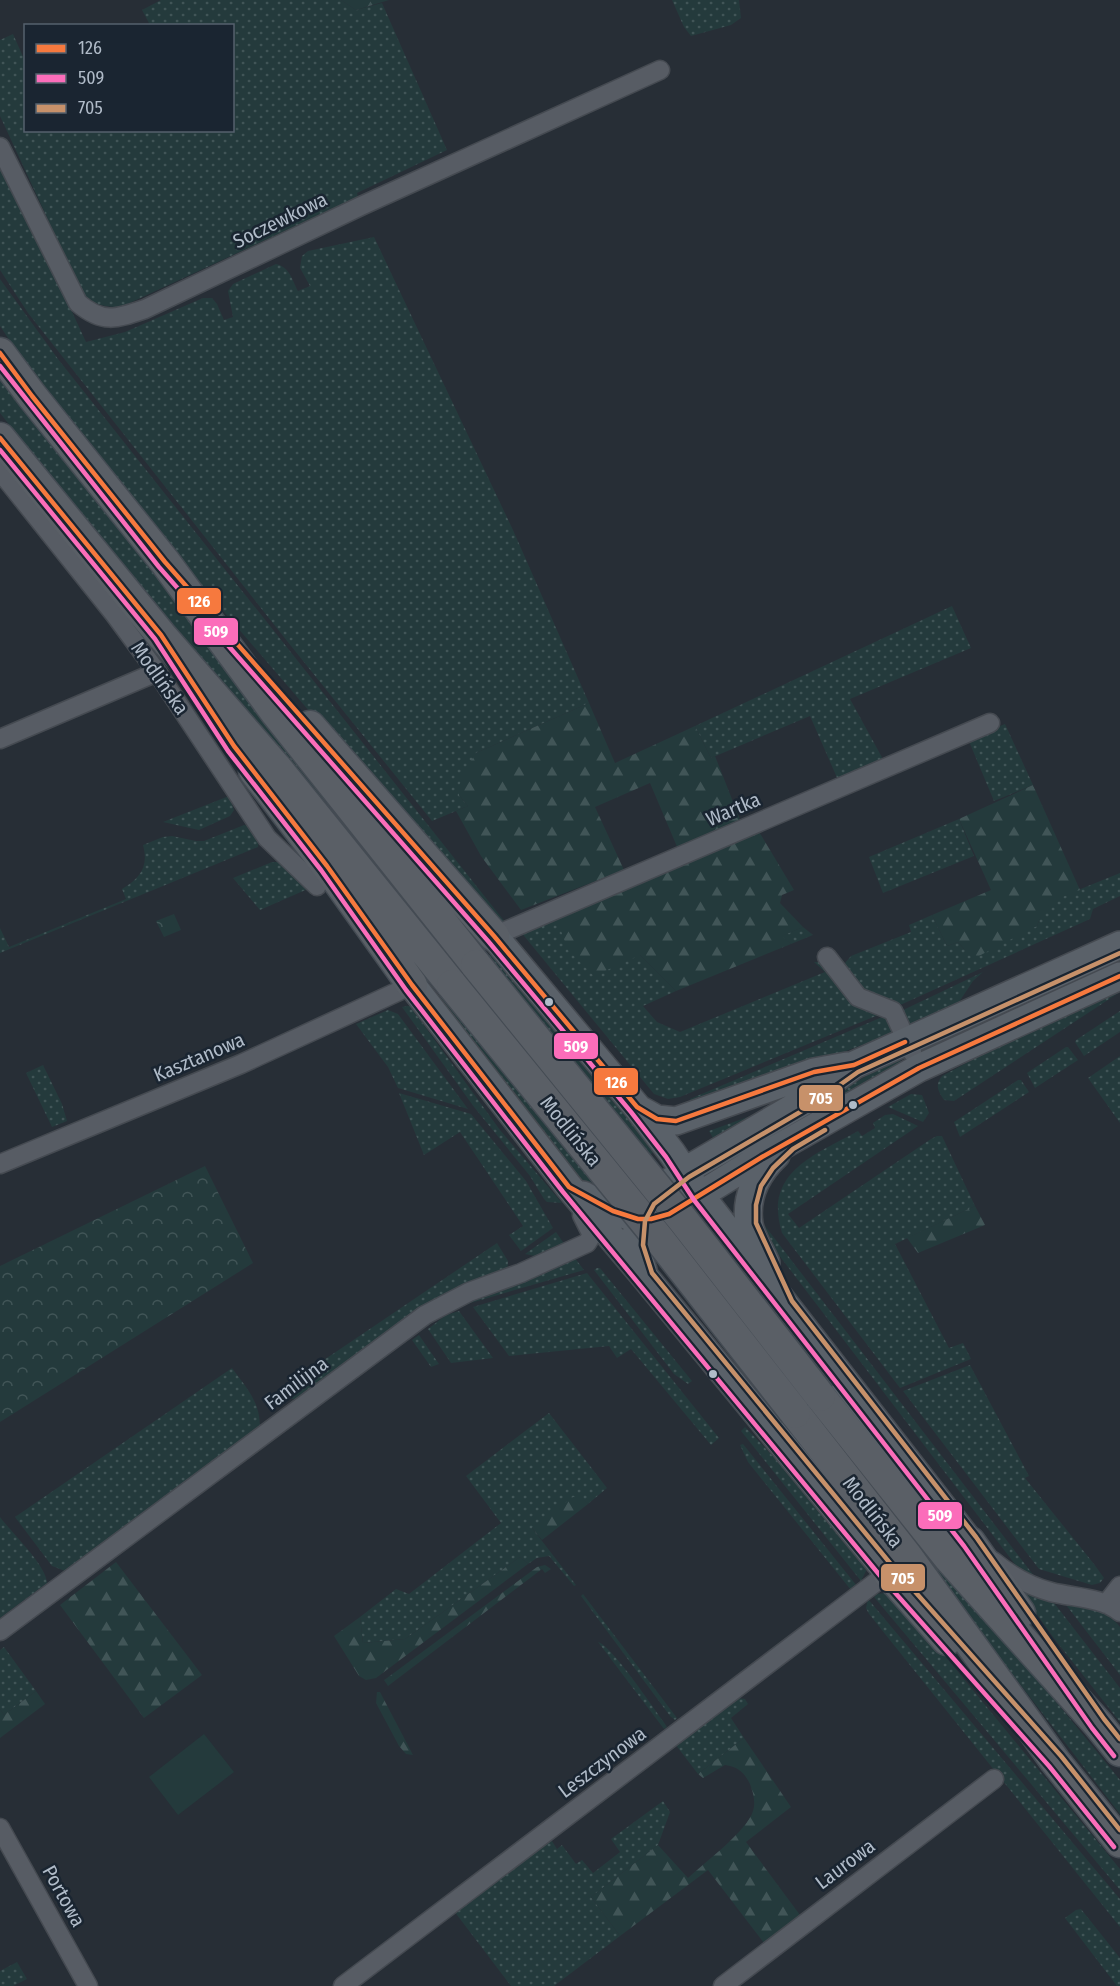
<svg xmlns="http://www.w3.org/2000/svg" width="1120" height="1986" font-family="'Fira Sans Condensed',sans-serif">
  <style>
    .grass { fill: url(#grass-dots) }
    .forest { fill: url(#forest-firs) }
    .park { fill: url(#park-crowns) }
    .pitch { fill: #243a3c }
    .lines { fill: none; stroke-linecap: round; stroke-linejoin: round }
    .minor-casing { stroke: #454a51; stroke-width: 21 }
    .secondary-casing { stroke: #454a51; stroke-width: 30 }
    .primary-casing { stroke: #444b53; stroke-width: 33 }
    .minor { stroke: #575c64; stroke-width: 18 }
    .secondary { stroke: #5a6169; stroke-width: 27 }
    .primary { stroke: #5a5f66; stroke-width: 30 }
    .primary-bridge-casing { stroke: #444b53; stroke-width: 33; stroke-linecap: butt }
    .primary-bridge { stroke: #5a5f66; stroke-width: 30 }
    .bus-1-casing { stroke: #1a2531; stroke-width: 9 }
    .bus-2-casing { stroke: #1a2531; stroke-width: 9 }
    .bus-3-casing { stroke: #1a2531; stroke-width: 9 }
    .bus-1 { stroke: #f6793e; stroke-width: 4.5 }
    .bus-2 { stroke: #fb6dba; stroke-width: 4.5 }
    .bus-3 { stroke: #c7916a; stroke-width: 4.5 }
    .bus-dot { fill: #b0bbc8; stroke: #1a2531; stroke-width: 2 }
    .labels { text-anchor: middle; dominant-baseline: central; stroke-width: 5; stroke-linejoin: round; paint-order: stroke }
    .street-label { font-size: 20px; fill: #b0bbc8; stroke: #1a2531 }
    .line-badge { stroke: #1a2531; stroke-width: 2 }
    .badge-label { font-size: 16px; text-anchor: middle; font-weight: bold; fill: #fff }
  </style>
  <defs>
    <pattern id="grass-dots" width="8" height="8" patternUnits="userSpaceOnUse" patternTransform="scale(1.5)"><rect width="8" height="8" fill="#243a3c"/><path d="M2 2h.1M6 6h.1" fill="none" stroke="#415557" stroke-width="1.8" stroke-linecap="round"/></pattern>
    <pattern id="forest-firs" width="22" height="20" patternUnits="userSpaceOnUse" patternTransform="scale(1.5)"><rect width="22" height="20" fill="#243a3c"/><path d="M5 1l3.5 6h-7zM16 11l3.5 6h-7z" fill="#415557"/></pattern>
    <pattern id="park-crowns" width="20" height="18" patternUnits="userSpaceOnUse" patternTransform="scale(1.5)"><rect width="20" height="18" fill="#243a3c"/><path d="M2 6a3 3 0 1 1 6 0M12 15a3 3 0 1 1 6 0" fill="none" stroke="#415557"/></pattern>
  </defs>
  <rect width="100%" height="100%" fill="#272e36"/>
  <!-- grass -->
  <path class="grass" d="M 161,0 L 341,0 L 356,10 L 382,3 L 447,150 L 357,193 L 358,197 L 121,307 C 104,307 93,305 82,293 L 0,116 L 0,40 L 13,34 L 25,61 L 26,130 L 232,130 L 232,26 L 150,25 L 142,10 Z
    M 672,0 L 739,0 L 741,18 L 731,25 L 691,36 L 684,27 Z
    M 0,163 L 37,236 L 86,342 L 125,332 L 203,298 L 212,298 L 217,304 L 224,320 L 233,317 L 228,291 L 233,284 L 276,264 C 290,267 292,280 298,291 L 310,286 L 300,268 L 302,256 L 308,251 L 374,237 L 513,530 L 589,703 L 476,753 L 459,795 L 468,806 L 432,821 L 291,646 L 28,313 L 0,270 Z
    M 0,279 L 58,359 L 505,922 L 498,924 L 413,832 L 194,577 L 32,374 L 0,326 Z
    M 0,377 L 465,969 L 457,975 L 18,436 L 0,413 Z
    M 952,606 L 971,648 L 850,699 L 884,761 L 838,780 L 810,716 L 711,758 L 695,726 Z
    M 1005,724 L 1033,785 L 994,801 L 968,739 Z
    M 229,796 L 234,810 L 230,816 L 199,830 L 163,822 Z
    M 959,819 L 974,856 L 883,893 L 869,857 Z
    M 244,825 L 249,826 L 259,837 L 258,847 L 0,953 L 0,928 L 9,947 L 126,899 L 122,889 C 140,878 149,867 143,845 L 163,837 L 172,836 L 196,841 L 204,841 Z
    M 272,862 L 280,862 L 310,888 L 260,910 L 233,878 Z
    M 1120,873 L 1120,896 L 1093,909 L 1090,919 L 898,1006 C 880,998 847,987 845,963 L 851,956 L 911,932 L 909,925 L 932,915 L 947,946 L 958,942 L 964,949 L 1037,926 L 1043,910 L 1056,899 Z
    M 556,917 L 640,955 L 676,991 L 643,1006 L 657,1022 L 680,1032 L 825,972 L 814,962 L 825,962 L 883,1013 L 680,1097 L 668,1099 L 654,1094 L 520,931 Z
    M 803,927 L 813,935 L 791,944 L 781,936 Z
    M 494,951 L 634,1120 L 654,1152 L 587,1189 L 439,998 Z
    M 1120,955 L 1120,966 L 921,1053 L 921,1049 Z
    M 983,972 L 973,981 L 957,1005 L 910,1025 L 901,1011 Z
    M 1120,986 L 1120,992 L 954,1101 L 944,1100 C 939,1092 934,1086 942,1076 L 1045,1021 Z
    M 406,1006 L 410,1006 L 500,1130 L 562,1203 L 547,1202 L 544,1199 L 530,1176 L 474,1107 L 402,1007 Z
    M 388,1010 L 398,1014 L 468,1109 L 398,1088 L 388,1067 L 356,1024 Z
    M 1120,1011 L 1120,1032 L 1084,1056 L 1075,1042 L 1076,1040 Z
    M 887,1015 L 893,1022 L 893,1033 L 695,1109 L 690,1099 Z
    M 1066,1047 L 1068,1047 L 1078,1060 L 1035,1088 L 1027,1073 Z
    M 1120,1056 L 1120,1123 L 1088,1078 Z
    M 896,1059 L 903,1062 L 731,1166 L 725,1157 Z
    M 43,1065 L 62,1104 L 67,1121 L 52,1127 L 26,1073 Z
    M 1018,1080 L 1021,1080 L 1029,1092 L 960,1137 L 954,1122 Z
    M 399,1093 L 471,1114 L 526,1181 L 553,1228 L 521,1251 L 509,1235 L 523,1226 L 460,1132 L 424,1155 Z
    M 911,1094 L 922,1095 L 929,1113 L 923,1122 L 888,1107 Z
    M 764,1111 L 716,1143 L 709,1131 Z
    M 893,1114 L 918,1126 L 788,1214 L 799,1228 L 931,1139 L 937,1136 L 942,1136 L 975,1206 L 895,1244 L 949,1348 L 963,1343 L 971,1359 L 900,1388 L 782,1233 C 763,1172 815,1155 858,1131 L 862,1136 L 875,1128 L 873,1123 L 885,1115 Z
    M 762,1222 L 1038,1581 L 1024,1576 L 788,1267 L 769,1242 L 761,1223 Z
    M 556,1232 L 565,1245 L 539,1257 L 525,1254 Z
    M 497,1243 L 508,1261 L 507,1274 L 298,1400 L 284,1397 L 278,1391 Z
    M 574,1257 L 584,1270 L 443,1311 Z
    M 597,1268 L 600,1268 L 692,1381 L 688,1384 L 674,1374 L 594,1270 Z
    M 587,1273 L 719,1438 L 711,1445 L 631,1349 L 617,1358 L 609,1346 L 509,1356 L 473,1307 Z
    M 459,1311 L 493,1358 L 451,1363 L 428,1329 L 446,1315 Z
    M 419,1335 L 439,1364 L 431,1367 L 412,1340 Z
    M 970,1365 L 1029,1476 L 1025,1478 L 1094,1564 L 1104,1578 L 1100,1583 L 1092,1585 L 1039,1569 L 903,1391 Z
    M 232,1368 C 247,1389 260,1401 260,1428 L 65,1571 L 52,1566 L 15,1517 Z
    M 813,1404 L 1120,1780 L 1120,1814 L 919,1553 L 805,1411 Z
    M 549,1413 L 607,1488 L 588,1504 L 582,1499 L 532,1528 L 576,1585 L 574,1586 L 549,1556 L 537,1558 L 528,1564 L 520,1557 L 405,1639 L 363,1643 L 360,1617 L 396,1589 L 409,1594 L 501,1523 L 466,1476 Z
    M 745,1427 L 811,1496 L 866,1564 L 866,1571 L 861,1581 L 741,1431 Z
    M 743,1444 L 857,1586 L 851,1590 L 748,1462 L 740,1445 Z
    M 0,1517 C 11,1532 47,1566 47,1583 L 0,1618 Z
    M 1027,1592 L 1051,1599 L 1120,1688 L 1120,1722 L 1056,1641 L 1023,1595 Z
    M 886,1593 L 896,1598 L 926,1633 L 1120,1869 L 1120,1890 L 874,1597 L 877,1594 Z
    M 583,1594 L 677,1718 L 675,1720 L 670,1716 L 581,1596 Z
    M 868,1599 L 1120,1899 L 1120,1927 L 869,1614 L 866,1608 Z
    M 1063,1601 C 1083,1607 1107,1609 1120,1627 L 1120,1675 Z
    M 598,1642 C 611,1645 653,1707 663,1721 L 667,1727 L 664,1729 Z
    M 4,1647 L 36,1691 L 4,1715 L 0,1709 L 0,1650 Z
    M 738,1698 L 745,1699 L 748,1704 L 731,1718 L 744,1738 L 698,1774 L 675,1744 Z
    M 663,1801 L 670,1812 L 658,1845 L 591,1897 L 620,1936 L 554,1986 L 511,1986 L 454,1911 L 550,1838 L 557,1849 L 562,1845 L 576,1864 L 582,1860 L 593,1873 L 620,1852 L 611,1839 Z
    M 1081,1909 L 1120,1958 L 1120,1986 L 1117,1986 L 1065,1918 L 1076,1910 Z
    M 17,1962 L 27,1979 L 13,1986 L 0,1986 L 0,1971 Z"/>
  <!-- forest -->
  <path class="forest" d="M 341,0 L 389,0 L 356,10 Z
    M 589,703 L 615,763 L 695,726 L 711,758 L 715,756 L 741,822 L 678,849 L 650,783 L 595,807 L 624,870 L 521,910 L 481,856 L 456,811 L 468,806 L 459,795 L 459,786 L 465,770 L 476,753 Z
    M 1033,785 L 1080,890 C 1057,899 1046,901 1037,926 L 973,959 L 958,942 L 947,946 L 932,915 L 991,890 L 959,819 Z
    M 758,830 L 794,890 L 782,895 L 780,903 L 803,927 L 782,936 L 791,944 L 676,991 L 640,955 L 594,976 L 568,950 L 556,917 Z
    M 975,1206 L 985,1225 L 918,1253 L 907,1238 Z
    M 573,1497 L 582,1498 L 588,1504 L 542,1540 L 532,1528 Z
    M 520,1557 L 528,1564 L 376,1678 L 366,1680 L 359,1676 L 334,1636 L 360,1617 L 363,1643 L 405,1639 Z
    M 116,1562 L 202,1675 L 144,1718 L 60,1605 Z
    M 545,1565 L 551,1569 L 545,1573 L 542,1569 L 388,1686 L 384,1680 L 387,1678 L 537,1567 Z
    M 36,1691 L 45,1704 L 0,1738 L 0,1709 L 4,1715 Z
    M 377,1692 L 380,1692 L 413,1755 L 406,1754 L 399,1746 L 376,1703 Z
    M 744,1738 L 791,1807 L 746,1842 L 800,1915 L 764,1943 L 708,1870 L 620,1936 L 591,1897 L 658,1845 L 688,1878 C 704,1863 747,1831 753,1811 C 756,1802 753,1792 750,1784 C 744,1772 738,1767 725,1765 L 703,1778 L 698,1774 Z"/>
  <!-- park -->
  <path class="park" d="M 174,914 L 181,930 L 164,937 L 156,921 Z
    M 205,1166 L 253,1263 L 0,1422 L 0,1266 Z"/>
  <!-- pitch -->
  <path class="pitch" d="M 204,1734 L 234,1772 L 178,1815 L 149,1777 Z"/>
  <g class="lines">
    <!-- minor casing -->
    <g class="minor-casing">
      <path id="minor" d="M 0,147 L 78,303 C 103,324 116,319 145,309 L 361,206 L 660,70
        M 0,471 L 115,615 L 157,672 L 267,838 L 317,886
        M 0,739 L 157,672
        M 494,936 L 990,723
        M 827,957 L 858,997 L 893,1011 L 912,1052
        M 0,1164 L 241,1064 L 412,985
        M 993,1561 C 1011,1576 1029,1586 1051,1592 C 1074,1598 1101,1597 1120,1612
        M 1106,1604 L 1120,1586
        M 0,1631 L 425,1315 L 469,1292 L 521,1273 L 587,1243 L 592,1235 L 582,1215
        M 0,1828 L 88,1986
        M 343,1986 L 888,1573
        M 723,1986 L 994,1779"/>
    </g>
    <!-- secondary casing -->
    <g class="secondary-casing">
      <path id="secondary" d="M 494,936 L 637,1107 L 672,1153 L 700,1195 L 970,1542
        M 412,985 L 569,1187 L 645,1277 L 888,1573
        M 639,1109 L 657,1119 L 676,1121 L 814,1072 L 847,1066
        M 583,1195 L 613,1211 L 638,1219 L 651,1219 L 669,1214 L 762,1157 L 919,1068 L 1120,976
        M 766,1263 C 761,1251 751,1237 749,1224 C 745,1197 757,1173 776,1155
        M 643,1270 L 635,1246 L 638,1219 L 643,1207 L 652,1195 L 685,1171 L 803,1102 L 854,1065 L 1120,945"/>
    </g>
    <!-- primary casing -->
    <g class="primary-casing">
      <path id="primary" d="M 0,353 L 32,396 L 165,562 L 276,713 L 476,965
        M 0,438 L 161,635 L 276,767 L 452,985
        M 310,726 L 494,936
        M 254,771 L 327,866 L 412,985
        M 820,1396 L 948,1557 L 1098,1724 L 1120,1751
        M 795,1413 L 907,1556 L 1055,1761 L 1120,1842
        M 970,1542 L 1020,1613
        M 888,1573 L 947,1640"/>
    </g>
    <!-- minor -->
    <use href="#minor" class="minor"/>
    <!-- secondary -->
    <use href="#secondary" class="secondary"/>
    <!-- primary -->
    <use href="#primary" class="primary"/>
    <!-- primary-bridge casing -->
    <g class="primary-bridge-casing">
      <path id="primary-bridge" d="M 476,965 L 683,1220 L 820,1396
        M 452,985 L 659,1239 L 795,1413"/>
    </g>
    <!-- primary-bridge -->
    <use href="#primary-bridge" class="primary-bridge"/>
    <!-- bus-1 casing -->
    <g class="bus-1-casing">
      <path id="bus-1" d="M 0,353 L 32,396 L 165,562 L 494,936 L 637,1107 L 657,1119 L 676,1121 L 814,1072 L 854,1065 L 905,1042
        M 0,438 L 161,635 L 234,746 L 327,866 L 412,985 L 569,1187 L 613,1211 L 638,1219 L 651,1219 L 669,1214 L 762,1157 L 919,1068 L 1120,976"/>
    </g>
    <!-- bus-2 casing -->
    <g class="bus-2-casing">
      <path id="bus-2" d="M 0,366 L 159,567 L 488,941 L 631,1112 L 666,1157 L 694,1200 L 964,1546 L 1092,1728 L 1114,1756
        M 0,450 L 155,639 L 228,751 L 321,870 L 406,990 L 563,1192 L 882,1578 L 1049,1766 L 1114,1847"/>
    </g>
    <!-- bus-3 casing -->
    <g class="bus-3-casing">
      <path id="bus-3" d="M 1120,953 L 858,1072 L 807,1108 L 689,1177 L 654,1204 L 645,1221 L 643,1245 L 652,1273 L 894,1568 L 1061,1756 L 1120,1830
        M 825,1130 L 793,1149 L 773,1168 L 761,1186 L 756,1205 L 756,1223 L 792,1301 L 976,1537 L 1104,1719 L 1120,1739"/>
    </g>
    <!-- bus-1 -->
    <use href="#bus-1" class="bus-1"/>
    <!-- bus-2 -->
    <use href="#bus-2" class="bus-2"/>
    <!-- bus-3 -->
    <use href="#bus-3" class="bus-3"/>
  </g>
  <!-- markers -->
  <g class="bus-dot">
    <circle cx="549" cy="1002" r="5"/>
    <circle cx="853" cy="1105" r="5"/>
    <circle cx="713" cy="1374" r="5"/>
  </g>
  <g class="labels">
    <!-- street labels -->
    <g class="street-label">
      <text transform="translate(280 220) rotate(-26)">Soczewkowa</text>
      <text transform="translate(160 678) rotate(55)">Modlińska</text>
      <text transform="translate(733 809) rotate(-23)">Wartka</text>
      <text transform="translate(199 1057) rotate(-23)">Kasztanowa</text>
      <text transform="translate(571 1131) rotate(51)">Modlińska</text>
      <text transform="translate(296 1383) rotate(-37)">Familijna</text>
      <text transform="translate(873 1512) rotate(52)">Modlińska</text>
      <text transform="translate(602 1762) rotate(-37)">Leszczynowa</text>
      <text transform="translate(845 1864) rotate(-37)">Laurowa</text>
      <text transform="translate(64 1896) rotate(61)">Portowa</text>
    </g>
  </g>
  <g class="line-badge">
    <rect x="176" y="587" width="46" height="28" rx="6" fill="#f6793e"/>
    <rect x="193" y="617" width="46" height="29" rx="6" fill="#fb6dba"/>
    <rect x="553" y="1032" width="46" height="28" rx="6" fill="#fb6dba"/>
    <rect x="593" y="1067" width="46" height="29" rx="6" fill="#f6793e"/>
    <rect x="798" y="1084" width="46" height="28" rx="6" fill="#c7916a"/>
    <rect x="917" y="1501" width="46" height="29" rx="6" fill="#fb6dba"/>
    <rect x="880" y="1563" width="46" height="29" rx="6" fill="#c7916a"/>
  </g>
  <g class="badge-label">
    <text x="199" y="607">126</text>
    <text x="216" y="637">509</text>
    <text x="576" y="1052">509</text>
    <text x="616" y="1088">126</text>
    <text x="821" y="1104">705</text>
    <text x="940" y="1521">509</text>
    <text x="903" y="1584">705</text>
  </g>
  <!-- legend -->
  <rect x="24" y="24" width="210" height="108" fill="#1a2531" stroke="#56616d" stroke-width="1.5"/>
  <rect x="36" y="44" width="30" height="9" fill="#f6793e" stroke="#56616d" stroke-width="1.5"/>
  <text x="78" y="54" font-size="18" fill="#b0bbc8">126</text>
  <rect x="36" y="74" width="30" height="9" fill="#fb6dba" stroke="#56616d" stroke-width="1.5"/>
  <text x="78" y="84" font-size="18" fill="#b0bbc8">509</text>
  <rect x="36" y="104" width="30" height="9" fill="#c7916a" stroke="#56616d" stroke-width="1.5"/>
  <text x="78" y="114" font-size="18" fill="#b0bbc8">705</text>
</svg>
